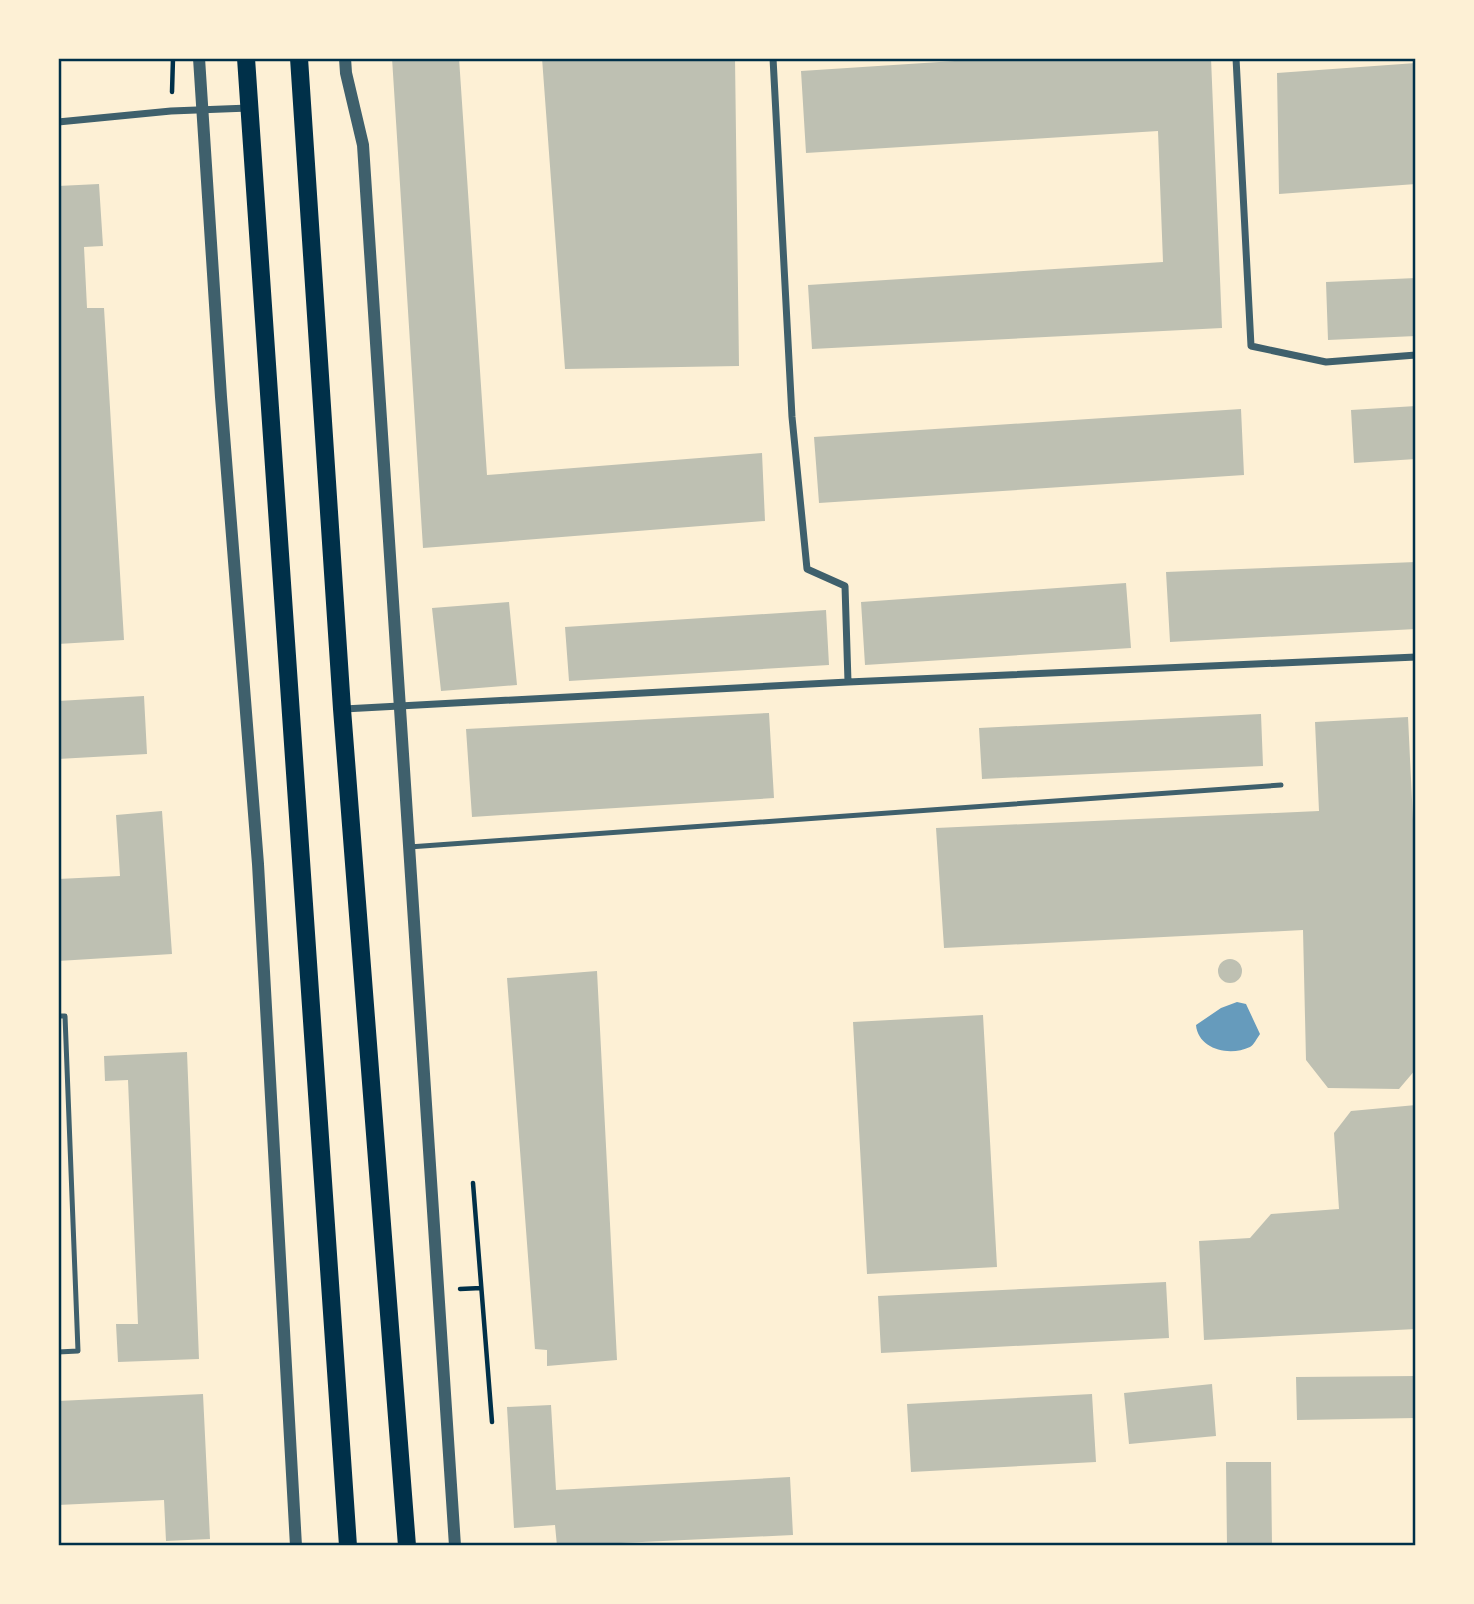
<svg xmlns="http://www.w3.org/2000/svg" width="1474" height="1604" font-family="'Nunito Sans',sans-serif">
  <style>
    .water { fill: #669bbc }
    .building { fill: #bec0b2 }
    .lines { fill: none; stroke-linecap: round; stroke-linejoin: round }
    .path { stroke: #003049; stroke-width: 4.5 }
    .service { stroke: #3f606c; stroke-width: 5 }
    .minor { stroke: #3f606c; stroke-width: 7 }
    .tertiary { stroke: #3f606c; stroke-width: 12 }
    .primary { stroke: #003049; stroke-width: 18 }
    .neatline { fill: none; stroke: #003049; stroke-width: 2.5 }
  </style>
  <rect width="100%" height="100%" fill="#fdf0d5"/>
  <!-- water -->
  <path class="water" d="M 1237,1002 L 1246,1004 L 1260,1034 C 1257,1038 1254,1045 1250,1047 C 1229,1057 1198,1049 1196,1025 L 1221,1008 Z"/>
  <!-- building -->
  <path class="building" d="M 392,58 L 459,58 L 487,475 L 762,453 L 765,521 L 423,548 Z
    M 542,58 L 735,58 L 739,366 L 565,369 Z
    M 1001,58 L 1211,58 L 1222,328 L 812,349 L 808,285 L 1163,262 L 1158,131 L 806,153 L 801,71 Z
    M 1416,63 L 1416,184 L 1279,194 L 1277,73 Z
    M 99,184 L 103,246 L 84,247 L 87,308 L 104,308 L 124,640 L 58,644 L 58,186 Z
    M 1416,278 L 1416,336 L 1328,340 L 1326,282 Z
    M 1416,406 L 1416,459 L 1354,463 L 1351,410 Z
    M 1241,409 L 1244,475 L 819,503 L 814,437 Z
    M 1416,562 L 1416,629 L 1170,642 L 1166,572 Z
    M 1126,583 L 1131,648 L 865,665 L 861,602 Z
    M 509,602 L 517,685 L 441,691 L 432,608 Z
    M 826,610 L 829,665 L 569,681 L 565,627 Z
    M 144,696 L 147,754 L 58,759 L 58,701 Z
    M 769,713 L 774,798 L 472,817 L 466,729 Z
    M 1261,714 L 1263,766 L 982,779 L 979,728 Z
    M 1408,717 L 1416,882 L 1416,1069 L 1399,1089 L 1328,1088 L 1306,1060 L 1303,930 L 944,948 L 936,828 L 1319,811 L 1315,722 Z
    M 162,811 L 172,954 L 58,961 L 58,879 L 120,876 L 116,815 Z
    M1218 971a12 12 0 1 1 24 0a12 12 0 1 1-24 0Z
    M 597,971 L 617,1360 L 547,1366 L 547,1350 L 535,1349 L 507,978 Z
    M 983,1015 L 997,1267 L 867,1274 L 853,1022 Z
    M 187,1052 L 199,1359 L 118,1362 L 116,1324 L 138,1324 L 128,1080 L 105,1081 L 104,1056 Z
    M 1416,1105 L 1416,1329 L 1204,1340 L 1199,1241 L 1250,1238 L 1271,1214 L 1339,1209 L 1334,1133 L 1351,1111 Z
    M 1166,1282 L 1169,1338 L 881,1353 L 878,1296 Z
    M 1416,1376 L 1416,1418 L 1297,1420 L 1296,1377 Z
    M 1212,1384 L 1216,1436 L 1129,1444 L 1124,1393 Z
    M 203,1394 L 210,1539 L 166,1541 L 164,1500 L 58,1505 L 58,1401 Z
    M 1092,1394 L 1096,1462 L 911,1472 L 907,1404 Z
    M 551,1405 L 556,1490 L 790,1477 L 793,1535 L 557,1546 L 555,1525 L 514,1528 L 507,1407 Z
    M 1226,1462 L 1271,1462 L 1272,1546 L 1227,1546 Z"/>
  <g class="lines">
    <!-- path -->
    <path class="path" d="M 172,92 L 173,58
      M 473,1183 L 492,1422
      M 460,1289 L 481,1288"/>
    <!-- service -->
    <path class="service" d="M 409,847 L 1281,785
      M 58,1016 L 65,1016 L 78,1351 L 58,1352"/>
    <!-- minor -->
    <path class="minor" d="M 773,58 L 792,417 L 807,569 L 845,586 L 848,682
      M 1236,58 L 1251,346 L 1326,362 L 1416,355
      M 58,122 L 171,111 L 249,108
      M 344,709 L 848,682 L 1416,657"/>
    <!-- tertiary -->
    <path class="tertiary" d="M 199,58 L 221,397 L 258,864 L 296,1546
      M 345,58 L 346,73 L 363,145 L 455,1546"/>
    <!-- primary -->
    <path class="primary" d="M 246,58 L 348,1546
      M 299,58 L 342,709 L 407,1546"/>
  </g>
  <!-- border -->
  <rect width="1474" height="1604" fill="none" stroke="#fdf0d5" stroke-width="119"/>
  <rect x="60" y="60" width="1354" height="1484" class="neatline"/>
</svg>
